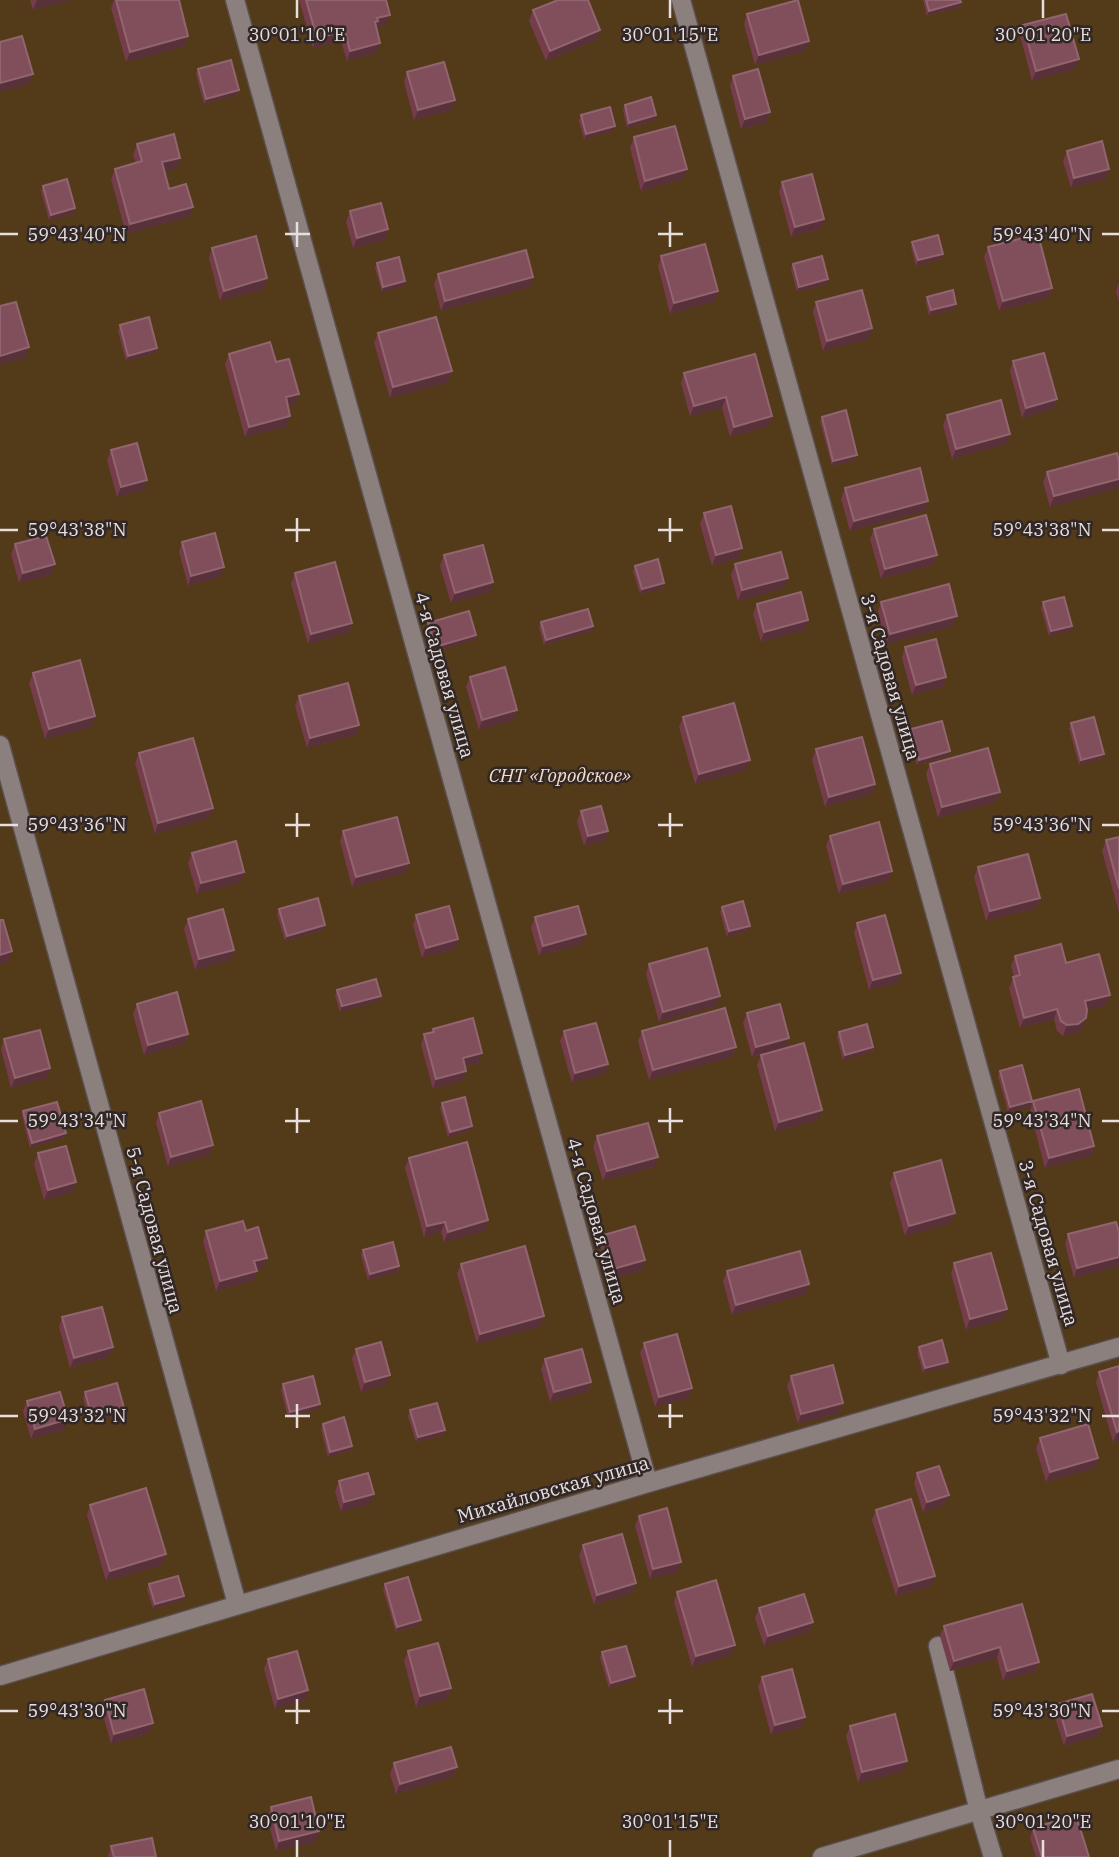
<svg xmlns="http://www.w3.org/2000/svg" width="1119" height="1857" font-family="'IBM Plex Serif',serif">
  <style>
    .green { fill: #533a18 }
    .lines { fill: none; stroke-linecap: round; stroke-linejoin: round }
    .street-casing { stroke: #5a504f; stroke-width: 21 }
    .street { stroke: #8c807e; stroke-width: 18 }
    .wall { fill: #753d4b }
    .shaded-wall { fill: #59313a }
    .building { fill: #814f5b; stroke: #91656f; stroke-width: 2 }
    .ticks { fill: none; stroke: #e6dfde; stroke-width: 2.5 }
    .labels { text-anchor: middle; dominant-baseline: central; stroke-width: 5; stroke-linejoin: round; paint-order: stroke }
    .street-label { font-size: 19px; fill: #e6dfde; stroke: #312726 }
    .park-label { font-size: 19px; font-style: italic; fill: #f6dec2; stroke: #312726 }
    .ticks-label { font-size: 18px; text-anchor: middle; fill: #e6dfde; stroke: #312726; stroke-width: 5; stroke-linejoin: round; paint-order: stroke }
  </style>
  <rect width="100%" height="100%" fill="#3c3130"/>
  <!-- green -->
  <path class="green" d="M 0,0 L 1119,0 L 1119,1857 L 0,1857 Z"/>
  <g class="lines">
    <!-- street casing -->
    <g class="street-casing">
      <path id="street" d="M 235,0 L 648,1483
        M 681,0 L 1061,1365
        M 0,745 L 237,1604
        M 938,1646 L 979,1811 L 993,1857
        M 0,1676 L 648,1483 L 1119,1347
        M 822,1857 L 1119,1769"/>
    </g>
    <!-- street -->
    <use href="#street" class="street"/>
  </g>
  <!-- wall -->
  <path class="wall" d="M 30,0 L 70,0 L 33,10 Z
    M 114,0 L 179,0 L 188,36 L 185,46 L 126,62 L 111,8 Z
    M 299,0 L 386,0 L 386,25 L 376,28 L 376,53 L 347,61 L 341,41 L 313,48 Z
    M 923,0 L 960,0 L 961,2 L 959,7 L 927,16 Z
    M 533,10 L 600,30 L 597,40 L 546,61 L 529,21 Z
    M 747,14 L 805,51 L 755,65 L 744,24 Z
    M 1023,25 L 1075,69 L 1032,81 L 1020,35 Z
    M 198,69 L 239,90 L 237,95 L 204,104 L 196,74 Z
    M 407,72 L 451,110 L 414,120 L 404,82 Z
    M 733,76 L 770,112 L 766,123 L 741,129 L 730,86 Z
    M 625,105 L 656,115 L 654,121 L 627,128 L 623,110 Z
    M 581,115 L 613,131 L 584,139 L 579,121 Z
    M 634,137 L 683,179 L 641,191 L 630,148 Z
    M 137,144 L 177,168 L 164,171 L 169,189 L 189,217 L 126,234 L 111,179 L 115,169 L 136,163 L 133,155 Z
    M 1067,151 L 1105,179 L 1071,188 L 1063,161 Z
    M 782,182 L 821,229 L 791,237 L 779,192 Z
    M 43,186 L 73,214 L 49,220 L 41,191 Z
    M 350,211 L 388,229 L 385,240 L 353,248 L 346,222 Z
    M 912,242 L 943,254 L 941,259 L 916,266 L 911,247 Z
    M 988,247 L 1052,288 L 1049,298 L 999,311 L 984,257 Z
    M 212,248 L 267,278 L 264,289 L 220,301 L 209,258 Z
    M 661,256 L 715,301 L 670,314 L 658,266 Z
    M 377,263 L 405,281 L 404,286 L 382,292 L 375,268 Z
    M 793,264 L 828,279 L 826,284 L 797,292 L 791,269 Z
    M 438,274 L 530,287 L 441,311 L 434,284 Z
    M 1119,283 L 1119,302 L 1116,291 Z
    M 927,297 L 955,309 L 929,316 L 926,302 Z
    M 816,302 L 869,339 L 823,351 L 813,312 Z
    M 120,325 L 157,348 L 155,353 L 126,361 L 118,331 Z
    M 378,333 L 452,371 L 448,382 L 390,398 L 374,343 Z
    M 229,354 L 276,362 L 295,404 L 288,406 L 287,426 L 245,437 L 225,364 Z
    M 1013,361 L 1057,399 L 1053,409 L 1022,418 L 1010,371 Z
    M 684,373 L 772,416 L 768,426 L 730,437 L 722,408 L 690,416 L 681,383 Z
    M 947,415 L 1006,444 L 952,459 L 943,425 Z
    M 822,417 L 855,460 L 832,466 L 820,422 Z
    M 111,450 L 143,490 L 117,497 L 107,460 Z
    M 1117,453 L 1050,507 L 1043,482 L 1047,472 Z
    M 845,488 L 925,511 L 850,531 L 841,499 Z
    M 704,513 L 742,548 L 739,558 L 712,566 L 700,524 Z
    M 874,529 L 937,555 L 933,565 L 881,579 L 870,539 Z
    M 182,542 L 220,577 L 188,586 L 179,552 Z
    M 15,544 L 51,575 L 19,583 L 11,554 Z
    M 444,555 L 490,592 L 451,603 L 440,566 Z
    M 735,564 L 784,588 L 738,601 L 731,575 Z
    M 635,566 L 664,583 L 662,588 L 640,594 L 633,571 Z
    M 295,573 L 352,623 L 348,633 L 308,644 L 291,584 Z
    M 881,602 L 953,626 L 886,644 L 878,612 Z
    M 1043,602 L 1072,626 L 1070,631 L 1049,636 L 1041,608 Z
    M 757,604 L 808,620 L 805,630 L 761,642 L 753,614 Z
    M 541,622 L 593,626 L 591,631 L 544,645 L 539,627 Z
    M 428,623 L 476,635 L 474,640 L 433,652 L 426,628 Z
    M 905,647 L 946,677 L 943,687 L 912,695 L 902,658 Z
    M 33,673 L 95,716 L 92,727 L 45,739 L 29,683 Z
    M 470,677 L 517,710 L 513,720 L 479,730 L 466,687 Z
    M 299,696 L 359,725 L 356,735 L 307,748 L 295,706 Z
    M 683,717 L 746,770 L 695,784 L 679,727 Z
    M 1071,723 L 1102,759 L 1079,765 L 1069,728 Z
    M 911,729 L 948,756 L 917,765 L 909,735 Z
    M 816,749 L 875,784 L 872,794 L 825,807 L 812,760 Z
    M 139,753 L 213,808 L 209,818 L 155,834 L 135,763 Z
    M 930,764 L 996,802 L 938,818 L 926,774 Z
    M 581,811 L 608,831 L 604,841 L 584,846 L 577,821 Z
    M 343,831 L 409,863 L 405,873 L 352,887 L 340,841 Z
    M 830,836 L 892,871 L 888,881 L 839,894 L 826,846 Z
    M 1119,837 L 1119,913 L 1102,851 L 1106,840 Z
    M 192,853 L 241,882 L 197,894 L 188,863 Z
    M 978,867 L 1040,898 L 1036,908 L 986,921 L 974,877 Z
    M 722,907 L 748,931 L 727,937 L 720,912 Z
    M 279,909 L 324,930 L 285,941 L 277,914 Z
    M 416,915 L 455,949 L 422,958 L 413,925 Z
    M 535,917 L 582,944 L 539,956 L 531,928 Z
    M 188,919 L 234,950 L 230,960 L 195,970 L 184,929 Z
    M 857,923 L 897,983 L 869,990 L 854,933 Z
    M 1015,956 L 1066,963 L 1110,995 L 1106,1005 L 1087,1010 L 1082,1029 L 1074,1034 L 1063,1036 L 1057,1031 L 1054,1019 L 1020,1028 L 1009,988 L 1014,977 L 1011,966 Z
    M 649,964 L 716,1006 L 659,1022 L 646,974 Z
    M 337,990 L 379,1001 L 340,1012 L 335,995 Z
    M 137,1004 L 188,1034 L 185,1044 L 144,1055 L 133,1014 Z
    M 747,1013 L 789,1038 L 786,1048 L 818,1120 L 775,1132 L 757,1065 L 761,1055 L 752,1057 L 743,1023 Z
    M 433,1029 L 479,1063 L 465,1067 L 466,1071 L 462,1081 L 433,1089 L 421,1045 L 424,1034 L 431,1032 Z
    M 564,1031 L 608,1064 L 604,1074 L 572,1083 L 560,1041 Z
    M 642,1031 L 736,1047 L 732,1057 L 649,1080 L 638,1041 Z
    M 839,1032 L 873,1047 L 872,1052 L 843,1060 L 837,1037 Z
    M 4,1039 L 50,1068 L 47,1078 L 11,1088 L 1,1049 Z
    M 1000,1071 L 1032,1101 L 1030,1106 L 1008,1112 L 998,1076 Z
    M 1033,1101 L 1094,1146 L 1091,1156 L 1045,1168 L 1030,1111 Z
    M 442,1103 L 470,1131 L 448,1137 L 440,1108 Z
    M 23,1111 L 64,1138 L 30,1148 L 22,1116 Z
    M 159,1113 L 209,1155 L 168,1167 L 156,1123 Z
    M 597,1136 L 654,1167 L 603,1181 L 593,1147 Z
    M 38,1153 L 73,1192 L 44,1200 L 34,1164 Z
    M 409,1158 L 488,1221 L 485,1231 L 444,1242 L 441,1232 L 424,1237 L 405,1168 Z
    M 894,1173 L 951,1223 L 905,1236 L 890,1183 Z
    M 206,1231 L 246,1231 L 263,1268 L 256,1270 L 253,1281 L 216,1291 L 203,1241 Z
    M 1119,1232 L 1119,1266 L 1074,1278 L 1065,1244 L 1068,1234 Z
    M 604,1235 L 641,1271 L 610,1279 L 600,1245 Z
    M 363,1250 L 399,1266 L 397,1272 L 368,1280 L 361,1255 Z
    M 954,1263 L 1007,1309 L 1003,1319 L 966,1330 L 951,1273 Z
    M 461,1264 L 544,1316 L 540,1326 L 477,1344 L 457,1274 Z
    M 727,1271 L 806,1294 L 732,1315 L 723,1281 Z
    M 62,1317 L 113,1347 L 109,1357 L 70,1368 L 59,1327 Z
    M 644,1343 L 688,1398 L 655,1407 L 640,1353 Z
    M 919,1347 L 948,1362 L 946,1367 L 923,1373 L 917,1352 Z
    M 356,1349 L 386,1385 L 361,1392 L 352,1359 Z
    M 545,1359 L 591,1382 L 587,1392 L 550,1402 L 541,1369 Z
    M 1119,1366 L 1119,1441 L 1113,1442 L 1096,1382 L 1099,1372 Z
    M 791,1376 L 843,1403 L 839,1413 L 798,1424 L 787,1386 Z
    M 283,1384 L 318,1409 L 288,1417 L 281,1390 Z
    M 85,1392 L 122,1413 L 90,1422 L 83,1397 Z
    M 27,1401 L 64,1430 L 31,1439 L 23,1411 Z
    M 410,1410 L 445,1430 L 443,1435 L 416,1442 L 408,1416 Z
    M 323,1424 L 352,1446 L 350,1451 L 328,1457 L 321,1429 Z
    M 1040,1438 L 1098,1458 L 1094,1468 L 1046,1482 L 1036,1448 Z
    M 917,1473 L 945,1505 L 923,1512 L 914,1483 Z
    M 339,1481 L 370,1504 L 341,1512 L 335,1491 Z
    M 90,1505 L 166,1554 L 162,1565 L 106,1581 L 87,1515 Z
    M 876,1510 L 931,1586 L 896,1596 L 872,1520 Z
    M 639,1516 L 681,1562 L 677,1572 L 650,1579 L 635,1526 Z
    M 583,1545 L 636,1583 L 633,1593 L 594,1605 L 579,1556 Z
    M 149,1584 L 184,1596 L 182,1601 L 153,1609 L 147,1589 Z
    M 385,1584 L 419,1625 L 396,1632 L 383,1589 Z
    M 677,1592 L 731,1655 L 692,1667 L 674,1602 Z
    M 759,1608 L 813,1622 L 809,1632 L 764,1646 L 755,1618 Z
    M 944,1626 L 1039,1662 L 1035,1672 L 1003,1681 L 997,1658 L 950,1671 L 940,1636 Z
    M 408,1651 L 451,1688 L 447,1699 L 416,1707 L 404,1661 Z
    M 602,1652 L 635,1676 L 633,1681 L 609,1688 L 600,1658 Z
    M 268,1659 L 305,1701 L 275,1709 L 264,1669 Z
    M 762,1677 L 805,1717 L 801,1727 L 771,1735 L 758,1687 Z
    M 105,1700 L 150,1733 L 111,1744 L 102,1710 Z
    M 1058,1704 L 1102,1726 L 1098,1736 L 1064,1746 L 1054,1714 Z
    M 850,1726 L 907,1761 L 904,1771 L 858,1783 L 846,1736 Z
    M 394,1763 L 457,1767 L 453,1777 L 396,1794 L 390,1774 Z
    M 271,1807 L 319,1831 L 316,1842 L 276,1851 L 267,1817 Z
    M 1033,1828 L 1089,1857 L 1036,1857 L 1030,1838 Z
    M 111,1846 L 156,1857 L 108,1857 Z"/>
  <!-- shaded-wall -->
  <path class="shaded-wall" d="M 37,0 L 70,0 L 33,10 Z
    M 961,2 L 959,7 L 927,16 L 929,11 Z
    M 390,15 L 386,25 L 376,28 L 375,22 L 377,18 Z
    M 600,30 L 597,40 L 546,61 L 550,51 Z
    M 345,31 L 341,41 L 313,48 L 317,38 Z
    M 188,36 L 185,46 L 126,62 L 130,52 Z
    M 809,41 L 805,51 L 755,65 L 759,55 Z
    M 380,43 L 376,53 L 347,61 L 350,51 Z
    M 1079,59 L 1075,69 L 1032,81 L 1036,71 Z
    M 33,74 L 29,84 L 0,92 L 0,83 Z
    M 239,90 L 237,95 L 204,104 L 206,99 Z
    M 455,100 L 451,110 L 414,120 L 418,110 Z
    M 770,112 L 766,123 L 741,129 L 745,119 Z
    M 656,115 L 654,121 L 627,128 L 629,123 Z
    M 615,126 L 613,131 L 584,139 L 586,134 Z
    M 180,158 L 177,168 L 158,173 L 162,162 Z
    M 687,169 L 683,179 L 641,191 L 645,181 Z
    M 1109,169 L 1105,179 L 1071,188 L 1074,178 Z
    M 193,207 L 189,217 L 126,234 L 130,224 Z
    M 75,208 L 73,214 L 49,220 L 51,215 Z
    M 824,219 L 821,229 L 791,237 L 795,227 Z
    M 388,229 L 385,240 L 353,248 L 357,238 Z
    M 943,254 L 941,259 L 916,266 L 918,260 Z
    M 533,277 L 530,287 L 441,311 L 445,301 Z
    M 267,278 L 264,289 L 220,301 L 224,291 Z
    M 828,279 L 826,284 L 797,292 L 799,287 Z
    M 405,281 L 404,286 L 382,292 L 383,287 Z
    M 1052,288 L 1049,298 L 999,311 L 1003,301 Z
    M 718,291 L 715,301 L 670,314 L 674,303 Z
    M 956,304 L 955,309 L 929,316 L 931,310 Z
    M 872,328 L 869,339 L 823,351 L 827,341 Z
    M 29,347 L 25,358 L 0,365 L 0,356 Z
    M 157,348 L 155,353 L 126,361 L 128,356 Z
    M 452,371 L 448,382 L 390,398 L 393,387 Z
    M 299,394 L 295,404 L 282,408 L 286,397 Z
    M 726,397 L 722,408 L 690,416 L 694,406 Z
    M 1057,399 L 1053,409 L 1022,418 L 1026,408 Z
    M 290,416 L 287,426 L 245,437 L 249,427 Z
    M 772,416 L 768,426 L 730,437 L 734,427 Z
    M 1010,434 L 1006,444 L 952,459 L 956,449 Z
    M 857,455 L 855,460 L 832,466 L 833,461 Z
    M 1119,479 L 1119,488 L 1050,507 L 1054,496 Z
    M 147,480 L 143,490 L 117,497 L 121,487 Z
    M 928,501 L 925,511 L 850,531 L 854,521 Z
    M 742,548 L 739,558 L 712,566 L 716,555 Z
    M 937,555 L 933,565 L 881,579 L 885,569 Z
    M 55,564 L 51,575 L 19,583 L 23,573 Z
    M 224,567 L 220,577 L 188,586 L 191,576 Z
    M 788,578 L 784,588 L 738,601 L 742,590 Z
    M 493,582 L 490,592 L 451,603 L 455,593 Z
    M 664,583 L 662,588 L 640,594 L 642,589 Z
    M 957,616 L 953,626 L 886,644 L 890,634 Z
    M 808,620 L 805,630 L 761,642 L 764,632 Z
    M 352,623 L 348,633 L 308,644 L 311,634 Z
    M 593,626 L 591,631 L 544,645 L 546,640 Z
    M 1072,626 L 1070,631 L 1049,636 L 1051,631 Z
    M 476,635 L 474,640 L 433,652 L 435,647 Z
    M 946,677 L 943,687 L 912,695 L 916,685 Z
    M 517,710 L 513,720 L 479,730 L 482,720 Z
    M 95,716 L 92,727 L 45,739 L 49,729 Z
    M 359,725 L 356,735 L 307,748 L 310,738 Z
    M 950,751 L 948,756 L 917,765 L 919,760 Z
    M 1104,754 L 1102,759 L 1079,765 L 1081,760 Z
    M 750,760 L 746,770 L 695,784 L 699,774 Z
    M 875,784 L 872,794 L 825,807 L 829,797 Z
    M 1000,792 L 996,802 L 938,818 L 942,807 Z
    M 213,808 L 209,818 L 155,834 L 158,823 Z
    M 608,831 L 604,841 L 584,846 L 588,836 Z
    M 409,863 L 405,873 L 352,887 L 356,877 Z
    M 892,871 L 888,881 L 839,894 L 843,884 Z
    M 244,872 L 241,882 L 197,894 L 201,883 Z
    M 1040,898 L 1036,908 L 986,921 L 990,911 Z
    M 325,925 L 324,930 L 285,941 L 287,936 Z
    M 750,926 L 748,931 L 727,937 L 729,931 Z
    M 586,934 L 582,944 L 539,956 L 543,946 Z
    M 458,939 L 455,949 L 422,958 L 426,948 Z
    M 234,950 L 230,960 L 195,970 L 199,959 Z
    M 12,951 L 8,962 L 0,964 L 0,955 Z
    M 901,973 L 897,983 L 869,990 L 873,980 Z
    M 1110,995 L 1106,1005 L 1081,1012 L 1085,1001 Z
    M 381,996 L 379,1001 L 340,1012 L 342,1006 Z
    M 720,996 L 716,1006 L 659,1022 L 663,1012 Z
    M 1057,1009 L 1054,1019 L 1020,1028 L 1024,1018 Z
    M 1086,1018 L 1082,1029 L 1074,1034 L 1063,1036 L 1067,1025 Z
    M 188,1034 L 185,1044 L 144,1055 L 148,1045 Z
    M 789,1038 L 786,1048 L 752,1057 L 756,1047 Z
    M 736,1047 L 732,1057 L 649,1080 L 653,1070 Z
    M 873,1047 L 872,1052 L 843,1060 L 845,1055 Z
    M 482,1053 L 479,1063 L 459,1068 L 463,1058 Z
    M 608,1064 L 604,1074 L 572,1083 L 575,1073 Z
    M 50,1068 L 47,1078 L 11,1088 L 15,1078 Z
    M 466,1071 L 462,1081 L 433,1089 L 436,1079 Z
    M 1032,1101 L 1030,1106 L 1008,1112 L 1010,1107 Z
    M 822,1110 L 818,1120 L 775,1132 L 779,1122 Z
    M 472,1126 L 470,1131 L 448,1137 L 450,1132 Z
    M 66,1133 L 64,1138 L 30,1148 L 32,1143 Z
    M 213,1145 L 209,1155 L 168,1167 L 171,1157 Z
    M 1094,1146 L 1091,1156 L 1045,1168 L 1049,1158 Z
    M 658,1157 L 654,1167 L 603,1181 L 607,1171 Z
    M 76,1182 L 73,1192 L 44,1200 L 48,1190 Z
    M 955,1213 L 951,1223 L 905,1236 L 909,1226 Z
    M 488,1220 L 485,1231 L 444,1242 L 448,1232 Z
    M 445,1222 L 441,1232 L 424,1237 L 427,1226 Z
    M 1119,1257 L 1119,1266 L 1074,1278 L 1077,1268 Z
    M 267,1258 L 263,1268 L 250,1271 L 254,1261 Z
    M 645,1260 L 641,1271 L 610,1279 L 613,1269 Z
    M 399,1266 L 397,1272 L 368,1280 L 370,1274 Z
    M 257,1271 L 253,1281 L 216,1291 L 220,1281 Z
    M 809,1284 L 806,1294 L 732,1315 L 736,1305 Z
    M 1007,1309 L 1003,1319 L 966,1330 L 970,1319 Z
    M 544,1316 L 540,1326 L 477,1344 L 480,1334 Z
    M 113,1347 L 109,1357 L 70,1368 L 74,1358 Z
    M 948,1362 L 946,1367 L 923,1373 L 925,1368 Z
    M 390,1375 L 386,1385 L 361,1392 L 365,1382 Z
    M 591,1382 L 587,1392 L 550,1402 L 554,1392 Z
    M 692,1388 L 688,1398 L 655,1407 L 659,1397 Z
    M 843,1403 L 839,1413 L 798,1424 L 801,1414 Z
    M 320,1404 L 318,1409 L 288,1417 L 290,1412 Z
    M 124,1408 L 122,1413 L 90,1422 L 92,1417 Z
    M 68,1419 L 64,1430 L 31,1439 L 35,1429 Z
    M 445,1430 L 443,1435 L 416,1442 L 418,1437 Z
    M 1119,1431 L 1119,1441 L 1113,1442 L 1117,1432 Z
    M 352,1446 L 350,1451 L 328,1457 L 330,1452 Z
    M 1098,1458 L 1094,1468 L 1046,1482 L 1050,1472 Z
    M 374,1494 L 370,1504 L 341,1512 L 344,1502 Z
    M 949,1495 L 945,1505 L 923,1512 L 927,1502 Z
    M 166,1554 L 162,1565 L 106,1581 L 110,1571 Z
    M 681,1562 L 677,1572 L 650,1579 L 653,1569 Z
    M 935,1576 L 931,1586 L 896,1596 L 899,1586 Z
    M 636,1583 L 633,1593 L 594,1605 L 597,1595 Z
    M 184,1596 L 182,1601 L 153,1609 L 155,1604 Z
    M 421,1620 L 419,1625 L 396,1632 L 397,1627 Z
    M 813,1622 L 809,1632 L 764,1646 L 768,1636 Z
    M 735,1645 L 731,1655 L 692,1667 L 696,1656 Z
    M 1000,1647 L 997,1658 L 950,1671 L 954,1661 Z
    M 1039,1662 L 1035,1672 L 1003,1681 L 1007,1671 Z
    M 635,1676 L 633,1681 L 609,1688 L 611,1683 Z
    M 451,1688 L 447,1699 L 416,1707 L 420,1696 Z
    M 308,1690 L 305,1701 L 275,1709 L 278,1699 Z
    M 805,1717 L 801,1727 L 771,1735 L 775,1725 Z
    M 153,1723 L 150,1733 L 111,1744 L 114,1734 Z
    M 1102,1726 L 1098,1736 L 1064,1746 L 1067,1736 Z
    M 907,1761 L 904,1771 L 858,1783 L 862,1772 Z
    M 457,1767 L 453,1777 L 396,1794 L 400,1784 Z
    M 319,1831 L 316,1842 L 276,1851 L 279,1841 Z"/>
  <!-- building -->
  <path class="building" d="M 116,0 L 179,0 L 188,36 L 130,52 Z
    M 306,0 L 386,0 L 390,15 L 377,18 L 378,21 L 375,22 L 380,43 L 350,51 L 345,31 L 317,38 Z
    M 558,0 L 588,0 L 600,30 L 550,51 L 533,10 Z
    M 798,0 L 809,41 L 759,55 L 747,14 Z
    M 926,0 L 960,0 L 961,2 L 929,11 Z
    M 1066,14 L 1079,59 L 1036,71 L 1023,25 Z
    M 22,36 L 33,74 L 0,83 L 0,42 Z
    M 231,60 L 239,90 L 206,99 L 198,69 Z
    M 444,62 L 455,100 L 418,110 L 407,72 Z
    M 758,69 L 770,112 L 745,119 L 733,76 Z
    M 651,97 L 656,115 L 629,123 L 625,105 Z
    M 610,107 L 615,126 L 586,134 L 581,115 Z
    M 675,126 L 687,169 L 645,181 L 634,137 Z
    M 174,134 L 180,158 L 162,162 L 169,189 L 186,184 L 193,207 L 130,224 L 115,169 L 142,161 L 137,144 Z
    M 1102,141 L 1109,169 L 1074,178 L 1067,151 Z
    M 812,174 L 824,219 L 795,227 L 782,182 Z
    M 67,179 L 75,208 L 51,215 L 43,186 Z
    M 381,203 L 388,229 L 357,238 L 350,211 Z
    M 1038,234 L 1052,288 L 1003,301 L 988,247 Z
    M 938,235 L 943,254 L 918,260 L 912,242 Z
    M 256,236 L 267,278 L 224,291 L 212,248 Z
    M 705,244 L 718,291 L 674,303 L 661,256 Z
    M 526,250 L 533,277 L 445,301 L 438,274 Z
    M 822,256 L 828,279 L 799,287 L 793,264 Z
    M 399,257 L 405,281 L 383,287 L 377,263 Z
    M 862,290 L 872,328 L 827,341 L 816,302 Z
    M 953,290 L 956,304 L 931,310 L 927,297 Z
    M 16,302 L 29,347 L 0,356 L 0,306 Z
    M 149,317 L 157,348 L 128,356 L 120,325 Z
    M 436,317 L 452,371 L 393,387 L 378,333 Z
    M 270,342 L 276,362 L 289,359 L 299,394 L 286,397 L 290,416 L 249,427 L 229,354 Z
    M 1044,353 L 1057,399 L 1026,408 L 1013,361 Z
    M 755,354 L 772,416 L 734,427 L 726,397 L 694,406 L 684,373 Z
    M 1001,400 L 1010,434 L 956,449 L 947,415 Z
    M 846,410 L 857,455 L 833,461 L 822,417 Z
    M 137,443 L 147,480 L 121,487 L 111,450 Z
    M 1117,453 L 1119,461 L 1119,479 L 1054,496 L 1047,472 Z
    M 920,468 L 928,501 L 854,521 L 845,488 Z
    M 731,506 L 742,548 L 716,555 L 704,513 Z
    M 926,515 L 937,555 L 885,569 L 874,529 Z
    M 215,533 L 224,567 L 191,576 L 182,542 Z
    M 46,536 L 55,564 L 23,573 L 15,544 Z
    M 483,545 L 493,582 L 455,593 L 444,555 Z
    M 781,552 L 788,578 L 742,590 L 735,564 Z
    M 658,559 L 664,583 L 642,589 L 635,566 Z
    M 335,562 L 352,623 L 311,634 L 295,573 Z
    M 949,584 L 957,616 L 890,634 L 881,602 Z
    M 801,592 L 808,620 L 764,632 L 757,604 Z
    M 1064,597 L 1072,626 L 1051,631 L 1043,602 Z
    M 588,609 L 593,626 L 546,640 L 541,622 Z
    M 469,611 L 476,635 L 435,647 L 428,623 Z
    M 936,639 L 946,677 L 916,685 L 905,647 Z
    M 80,660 L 95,716 L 49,729 L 33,673 Z
    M 505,667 L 517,710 L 482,720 L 470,677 Z
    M 348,683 L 359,725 L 310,738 L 299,696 Z
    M 734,703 L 750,760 L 699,774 L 683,717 Z
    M 1094,717 L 1104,754 L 1081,760 L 1071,723 Z
    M 942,721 L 950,751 L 919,760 L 911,729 Z
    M 862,737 L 875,784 L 829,797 L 816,749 Z
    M 193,738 L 213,808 L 158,823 L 139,753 Z
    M 988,748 L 1000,792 L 942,807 L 930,764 Z
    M 601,806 L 608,831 L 588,836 L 581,811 Z
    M 397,817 L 409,863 L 356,877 L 343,831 Z
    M 879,822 L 892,871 L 843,884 L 830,836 Z
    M 1119,837 L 1119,889 L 1106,840 Z
    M 236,841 L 244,872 L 201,883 L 192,853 Z
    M 1028,854 L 1040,898 L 990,911 L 978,867 Z
    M 318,898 L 325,925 L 287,936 L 279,909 Z
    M 743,901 L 750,926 L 729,931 L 722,907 Z
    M 449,906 L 458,939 L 426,948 L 416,915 Z
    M 578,906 L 586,934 L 543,946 L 535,917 Z
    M 223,909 L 234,950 L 199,959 L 188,919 Z
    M 885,915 L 901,973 L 873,980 L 857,923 Z
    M 0,920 L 3,920 L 12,951 L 0,955 Z
    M 1061,944 L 1066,963 L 1099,954 L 1110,995 L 1085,1001 L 1087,1010 L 1086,1018 L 1078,1024 L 1067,1025 L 1061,1021 L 1057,1009 L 1024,1018 L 1013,977 L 1020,975 L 1015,956 Z
    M 707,948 L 720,996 L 663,1012 L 649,964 Z
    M 376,979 L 381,996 L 342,1006 L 337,990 Z
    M 177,992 L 188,1034 L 148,1045 L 137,1004 Z
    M 780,1004 L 789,1038 L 756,1047 L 747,1013 Z
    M 725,1008 L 736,1047 L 653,1070 L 642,1031 Z
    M 473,1018 L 482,1053 L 463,1058 L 466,1071 L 436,1079 L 424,1034 L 434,1032 L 433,1029 Z
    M 596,1023 L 608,1064 L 575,1073 L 564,1031 Z
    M 867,1024 L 873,1047 L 845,1055 L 839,1032 Z
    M 40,1030 L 50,1068 L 15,1078 L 4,1039 Z
    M 804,1043 L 822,1110 L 779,1122 L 761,1055 Z
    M 1022,1065 L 1032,1101 L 1010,1107 L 1000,1071 Z
    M 1079,1089 L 1094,1146 L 1049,1158 L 1033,1101 Z
    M 465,1097 L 472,1126 L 450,1132 L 442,1103 Z
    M 201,1101 L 213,1145 L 171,1157 L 159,1113 Z
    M 57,1102 L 66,1133 L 32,1143 L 23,1111 Z
    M 648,1123 L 658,1157 L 607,1171 L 597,1136 Z
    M 467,1142 L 488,1220 L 448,1232 L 445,1222 L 427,1226 L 409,1158 Z
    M 66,1146 L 76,1182 L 48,1190 L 38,1153 Z
    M 941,1160 L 955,1213 L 909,1226 L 894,1173 Z
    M 243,1221 L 246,1231 L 258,1227 L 267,1258 L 254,1261 L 257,1271 L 220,1281 L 206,1231 Z
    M 1116,1222 L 1119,1232 L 1119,1257 L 1077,1268 L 1068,1234 Z
    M 635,1226 L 645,1260 L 613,1269 L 604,1235 Z
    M 393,1242 L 399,1266 L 370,1274 L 363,1250 Z
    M 525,1246 L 544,1316 L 480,1334 L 461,1264 Z
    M 800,1251 L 809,1284 L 736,1305 L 727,1271 Z
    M 991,1253 L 1007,1309 L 970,1319 L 954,1263 Z
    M 102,1307 L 113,1347 L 74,1358 L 62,1317 Z
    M 677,1334 L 692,1388 L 659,1397 L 644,1343 Z
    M 942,1340 L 948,1362 L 925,1368 L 919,1347 Z
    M 381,1342 L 390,1375 L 365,1382 L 356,1349 Z
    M 582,1349 L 591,1382 L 554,1392 L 545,1359 Z
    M 833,1365 L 843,1403 L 801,1414 L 791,1376 Z
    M 1119,1366 L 1119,1431 L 1117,1432 L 1099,1372 Z
    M 313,1376 L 320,1404 L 290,1412 L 283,1384 Z
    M 117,1383 L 124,1408 L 92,1417 L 85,1392 Z
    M 60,1392 L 68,1419 L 35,1429 L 27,1401 Z
    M 437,1403 L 445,1430 L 418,1437 L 410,1410 Z
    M 344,1417 L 352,1446 L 330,1452 L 323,1424 Z
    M 1088,1424 L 1098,1458 L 1050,1472 L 1040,1438 Z
    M 939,1466 L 949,1495 L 927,1502 L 917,1473 Z
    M 368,1473 L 374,1494 L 344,1502 L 339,1481 Z
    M 146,1488 L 166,1554 L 110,1571 L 90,1505 Z
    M 911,1499 L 935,1576 L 899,1586 L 876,1510 Z
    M 667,1508 L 681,1562 L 653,1569 L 639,1516 Z
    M 622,1534 L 636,1583 L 597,1595 L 583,1545 Z
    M 178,1576 L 184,1596 L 155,1604 L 149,1584 Z
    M 408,1577 L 421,1620 L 397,1627 L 385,1584 Z
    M 716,1580 L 735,1645 L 696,1656 L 677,1592 Z
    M 804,1594 L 813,1622 L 768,1636 L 759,1608 Z
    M 1022,1604 L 1039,1662 L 1007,1671 L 1000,1647 L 954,1661 L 944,1626 Z
    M 438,1643 L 451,1688 L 420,1696 L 408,1651 Z
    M 626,1646 L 635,1676 L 611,1683 L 602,1652 Z
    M 297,1651 L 308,1690 L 278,1699 L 268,1659 Z
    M 792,1669 L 805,1717 L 775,1725 L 762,1677 Z
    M 144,1689 L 153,1723 L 114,1734 L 105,1700 Z
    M 1092,1694 L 1102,1726 L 1067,1736 L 1058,1704 Z
    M 895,1714 L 907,1761 L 862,1772 L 850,1726 Z
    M 451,1747 L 457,1767 L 400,1784 L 394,1763 Z
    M 311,1797 L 319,1831 L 279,1841 L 271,1807 Z
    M 1076,1815 L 1089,1857 L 1042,1857 L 1033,1828 Z
    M 152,1838 L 156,1857 L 114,1857 L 111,1846 Z"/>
  <!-- ticks -->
  <path class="ticks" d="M 297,0 L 297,18M 670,0 L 670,18M 1043,0 L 1043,18M 297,222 L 297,247M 670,222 L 670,247M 0,234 L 18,234M 285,234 L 310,234M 658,234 L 683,234M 1102,234 L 1119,234M 297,518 L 297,542M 670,518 L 670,542M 0,530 L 18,530M 285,530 L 310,530M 658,530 L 683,530M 1102,530 L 1119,530M 297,813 L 297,837M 670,813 L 670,837M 0,825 L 18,825M 285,825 L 310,825M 658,825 L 683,825M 1102,825 L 1119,825M 297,1108 L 297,1133M 670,1108 L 670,1133M 0,1121 L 18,1121M 285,1121 L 310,1121M 658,1121 L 683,1121M 1102,1121 L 1119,1121M 297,1404 L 297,1428M 670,1404 L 670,1428M 0,1416 L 18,1416M 285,1416 L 310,1416M 658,1416 L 683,1416M 1102,1416 L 1119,1416M 297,1699 L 297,1724M 670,1699 L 670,1724M 0,1711 L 18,1711M 285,1711 L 310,1711M 658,1711 L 683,1711M 1102,1711 L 1119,1711M 297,1840 L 297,1857M 670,1840 L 670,1857M 1043,1840 L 1043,1857"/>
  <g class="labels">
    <!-- street labels -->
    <g class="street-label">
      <text transform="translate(445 675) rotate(74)">4-я Садовая улица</text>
      <text transform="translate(891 677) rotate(74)">3-я Садовая улица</text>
      <text transform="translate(597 1221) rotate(74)">4-я Садовая улица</text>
      <text transform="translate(155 1230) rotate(75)">5-я Садовая улица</text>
      <text transform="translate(1049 1243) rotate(74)">3-я Садовая улица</text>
      <text transform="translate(553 1489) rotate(-16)">Михайловская улица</text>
    </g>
    <!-- park labels -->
    <g class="park-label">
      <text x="560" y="775">СНТ «Городское»</text>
    </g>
  </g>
  <g class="ticks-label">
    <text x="297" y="41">30°01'10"E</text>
    <text x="670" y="41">30°01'15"E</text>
    <text x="1043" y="41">30°01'20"E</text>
    <text x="77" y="241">59°43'40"N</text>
    <text x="1042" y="241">59°43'40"N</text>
    <text x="77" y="536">59°43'38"N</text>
    <text x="1042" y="536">59°43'38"N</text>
    <text x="77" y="831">59°43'36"N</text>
    <text x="1042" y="831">59°43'36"N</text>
    <text x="77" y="1127">59°43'34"N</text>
    <text x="1042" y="1127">59°43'34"N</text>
    <text x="77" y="1422">59°43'32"N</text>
    <text x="1042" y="1422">59°43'32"N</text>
    <text x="77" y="1717">59°43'30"N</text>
    <text x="1042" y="1717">59°43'30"N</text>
    <text x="297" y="1828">30°01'10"E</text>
    <text x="670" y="1828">30°01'15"E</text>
    <text x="1043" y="1828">30°01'20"E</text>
  </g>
</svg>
